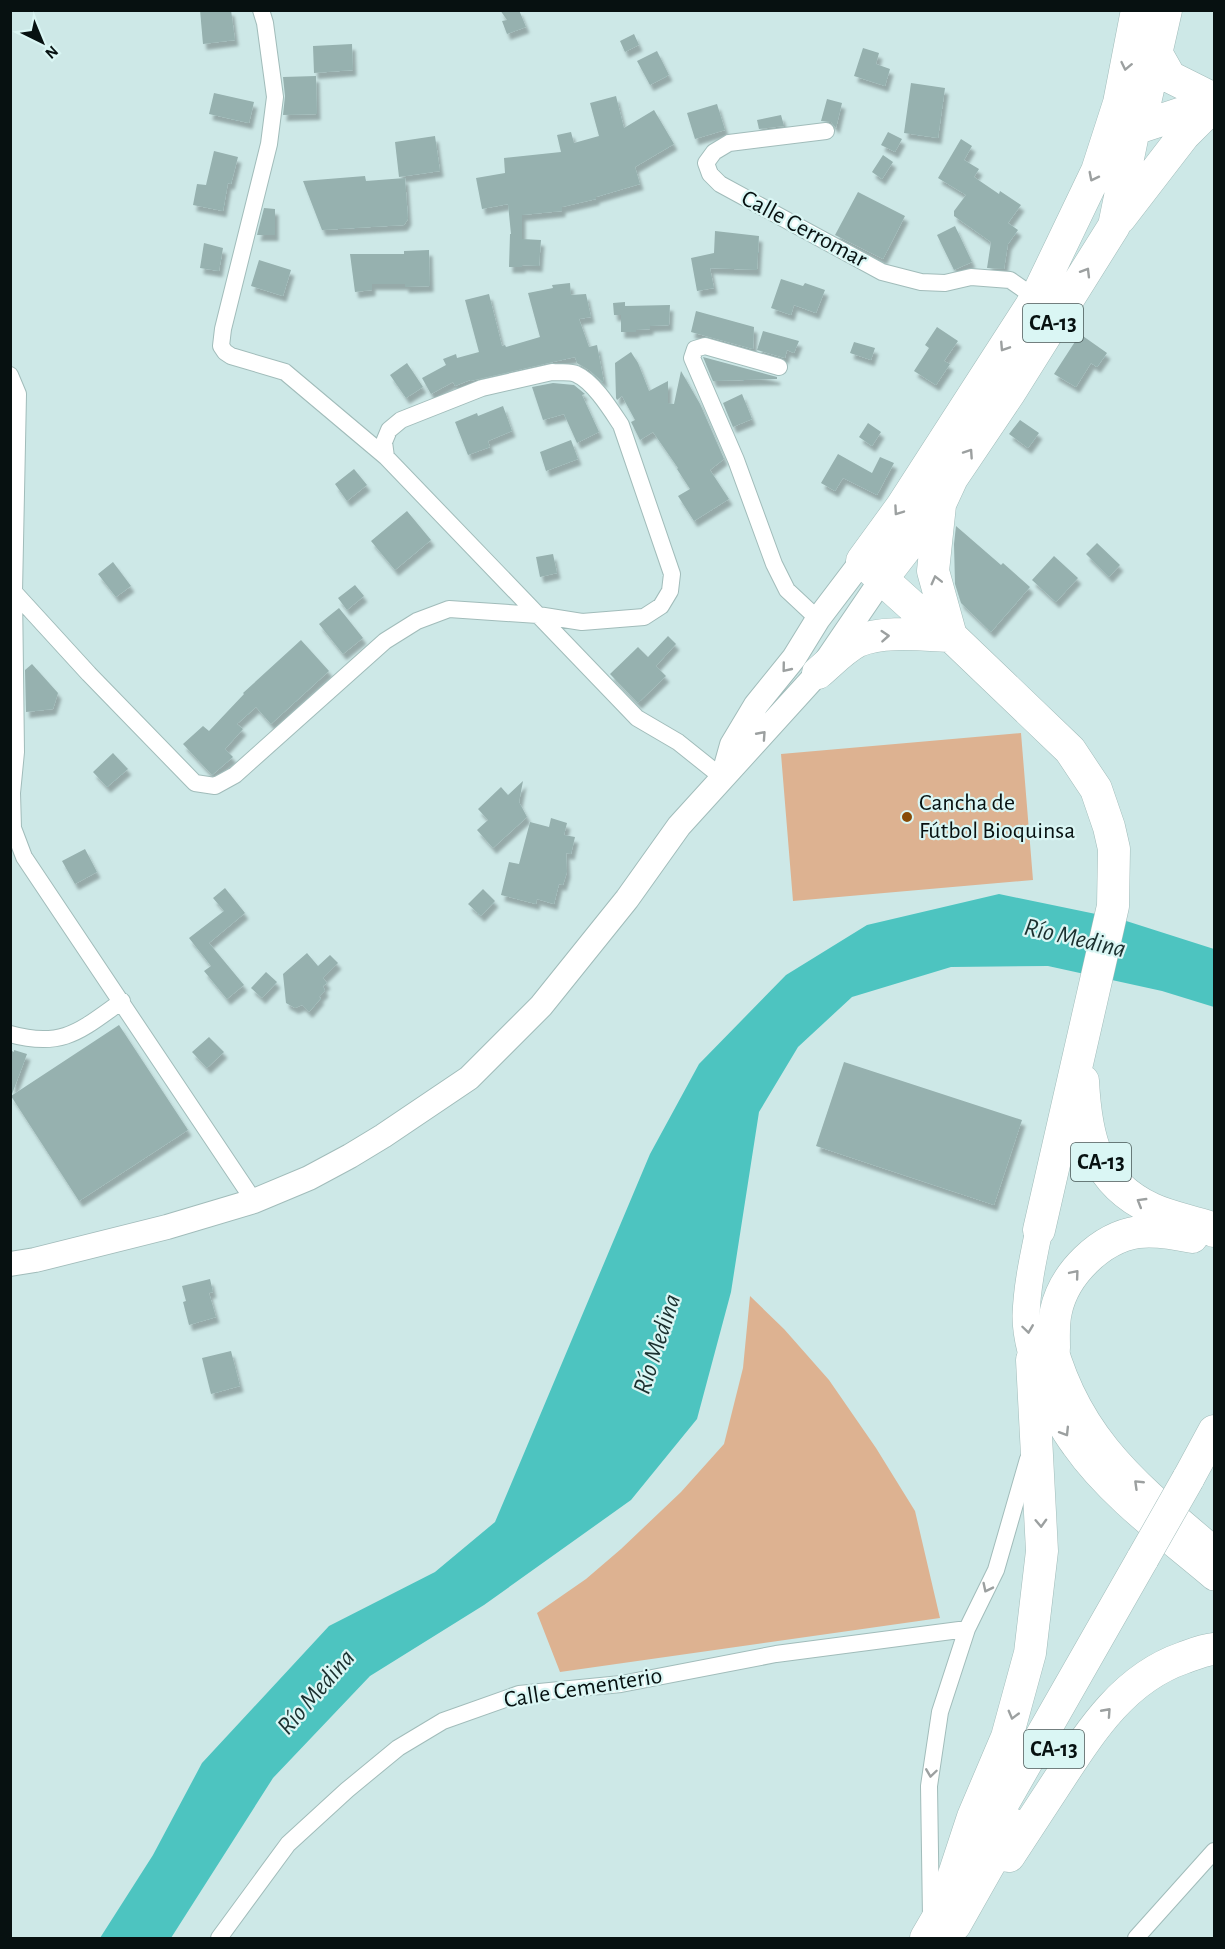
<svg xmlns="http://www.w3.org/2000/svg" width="1225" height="1949" font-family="'Alegreya Sans',sans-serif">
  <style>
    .green { fill: #ddb291 }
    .water { fill: #4dc4c0 }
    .building { fill: #96b1af; filter: url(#shadow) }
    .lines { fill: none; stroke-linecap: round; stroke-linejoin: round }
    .street-casing { stroke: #a1bcba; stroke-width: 18 }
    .secondary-casing { stroke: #a1bcba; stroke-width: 26 }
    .primary-casing { stroke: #a1bcba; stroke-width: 28 }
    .highway-casing { stroke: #a1bcba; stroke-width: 33 }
    .street { stroke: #fff; stroke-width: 16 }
    .secondary { stroke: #fff; stroke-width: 24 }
    .primary { stroke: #fff; stroke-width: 27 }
    .highway { stroke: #fff; stroke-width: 32 }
    .highway-bridge-casing { stroke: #a1bcba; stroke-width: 33; stroke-linecap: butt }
    .highway-bridge { stroke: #fff; stroke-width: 32 }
    .oneway { stroke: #9ca0a0 }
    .poi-dot { fill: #874b08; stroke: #daf6f4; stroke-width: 2 }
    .labels { text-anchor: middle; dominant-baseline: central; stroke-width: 4.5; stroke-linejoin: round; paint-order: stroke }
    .shield { fill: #daf6f4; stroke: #465655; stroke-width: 1.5 }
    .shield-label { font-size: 22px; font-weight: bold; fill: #071111 }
    .street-label { font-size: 24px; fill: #071111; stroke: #daf6f4 }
    .poi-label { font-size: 24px; fill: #071111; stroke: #daf6f4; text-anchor: start }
    .water-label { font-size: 26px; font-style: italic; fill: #1b302f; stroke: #daf6f4 }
  </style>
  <defs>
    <filter id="shadow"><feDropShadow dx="3.5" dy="6" stdDeviation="1.5" flood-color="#0004"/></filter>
  </defs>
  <rect width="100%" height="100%" fill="#cde8e7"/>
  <!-- green -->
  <path class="green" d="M 1021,733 L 1033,880 L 793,901 L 781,754 Z
    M 750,1296 L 784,1329 L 829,1380 L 876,1448 L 915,1511 L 940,1618 L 560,1672 L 537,1613 L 586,1579 L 621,1549 L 681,1492 L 724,1444 L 743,1368 Z"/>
  <!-- water -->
  <path class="water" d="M 999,894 L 1120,919 L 1214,949 L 1214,1007 L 1162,991 L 1048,966 L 951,967 L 852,997 L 798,1047 L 759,1112 L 731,1292 L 697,1419 L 631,1500 L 484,1605 L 370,1676 L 273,1778 L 171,1938 L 100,1938 L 153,1855 L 202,1763 L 329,1626 L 435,1572 L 495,1522 L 650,1154 L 699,1064 L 786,975 L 867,925 Z"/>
  <!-- building -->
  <path class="building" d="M 200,10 L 231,10 L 235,40 L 203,44 Z
    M 500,10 L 519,10 L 526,27 L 507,34 L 502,21 L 507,20 Z
    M 634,34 L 639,45 L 625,52 L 620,41 Z
    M 352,44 L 353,70 L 314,73 L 313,46 Z
    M 863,48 L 879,53 L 876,64 L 890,69 L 885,86 L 854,76 Z
    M 657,51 L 669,75 L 650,85 L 637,61 Z
    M 316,76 L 317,114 L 283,115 L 285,96 L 283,77 Z
    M 911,83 L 945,88 L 938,138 L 904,133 Z
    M 214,93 L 254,102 L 249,123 L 209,114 Z
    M 616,96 L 624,128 L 654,110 L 674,144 L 635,167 L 640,184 L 596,197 L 596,199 L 562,207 L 562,211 L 522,215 L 522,239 L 541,240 L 539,266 L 522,265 L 522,267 L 509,267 L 510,234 L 511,234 L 508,204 L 482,209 L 476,178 L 505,173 L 504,158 L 561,152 L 557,135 L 571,132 L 574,143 L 599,136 L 590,103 Z
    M 827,99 L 842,103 L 836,128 L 831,122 L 821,121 Z
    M 717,104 L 725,130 L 695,139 L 687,113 Z
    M 781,115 L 784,126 L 759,129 L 757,120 Z
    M 888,132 L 902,139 L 895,152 L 881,145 Z
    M 435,136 L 440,171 L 399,177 L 395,142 Z
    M 961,139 L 972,146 L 964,160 L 979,169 L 974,177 L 999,194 L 1000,191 L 1021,205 L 1008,223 L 1018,230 L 1008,244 L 1004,269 L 987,268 L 991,242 L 954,216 L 954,211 L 966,195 L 938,178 Z
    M 214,151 L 238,157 L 231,184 L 228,183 L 223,211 L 193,205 L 197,184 L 206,185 Z
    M 883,155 L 893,162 L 882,179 L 872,172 Z
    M 365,176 L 366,181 L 405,178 L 408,219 L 404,225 L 322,230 L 303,181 Z
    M 858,192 L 905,216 L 883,259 L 835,235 Z
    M 264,208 L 275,209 L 275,235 L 257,235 Z
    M 955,226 L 972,262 L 954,270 L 937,235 Z
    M 715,231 L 759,236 L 757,270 L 710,268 L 714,288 L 697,291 L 691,258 L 714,253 Z
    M 204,243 L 223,248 L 219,271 L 200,268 Z
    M 429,250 L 430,286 L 405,287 L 405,284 L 372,284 L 372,290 L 355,292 L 350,254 L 404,254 L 404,251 Z
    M 259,260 L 291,270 L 283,296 L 251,286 Z
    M 781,279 L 803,286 L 805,283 L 825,290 L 816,313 L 794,305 L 791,315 L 771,308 Z
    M 570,283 L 571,295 L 586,294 L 591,317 L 579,319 L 589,347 L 597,345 L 604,382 L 603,382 L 589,370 L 577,363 L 575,357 L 470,381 L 470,380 L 455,386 L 453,382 L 431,394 L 422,378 L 446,365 L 443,359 L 456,354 L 457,358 L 479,352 L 465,300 L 489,294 L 502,346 L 505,345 L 506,347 L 540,337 L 528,293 L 553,288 L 552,285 Z
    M 625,302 L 625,306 L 670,305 L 669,325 L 650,326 L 650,329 L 636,330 L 636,332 L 621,332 L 621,315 L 614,315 L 613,303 Z
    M 696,311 L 754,327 L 753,349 L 691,332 Z
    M 937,327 L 958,341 L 944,361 L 950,364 L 936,385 L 914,371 L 929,348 L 925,345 Z
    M 763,331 L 799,341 L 794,353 L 787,350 L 785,358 L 757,350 Z
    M 1080,334 L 1107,353 L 1097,367 L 1091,363 L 1076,387 L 1054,374 Z
    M 854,342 L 875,348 L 871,360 L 850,353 Z
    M 631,352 L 638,363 L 649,391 L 668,381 L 668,403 L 674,404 L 681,371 L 700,404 L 724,459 L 710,470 L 729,499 L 694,521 L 678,496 L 690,489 L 677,469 L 678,468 L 653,432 L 640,440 L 631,422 L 635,420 L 622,396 L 617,400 L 616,398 L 615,363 Z
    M 703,357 L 777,377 L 777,379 L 713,381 Z
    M 407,363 L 423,387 L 406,398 L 390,375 Z
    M 553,383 L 574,385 L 585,394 L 582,395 L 599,432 L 577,443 L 564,414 L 543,420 L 532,387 Z
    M 742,394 L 752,419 L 733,427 L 723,403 Z
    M 503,406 L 512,431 L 488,441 L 490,447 L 468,455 L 455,422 L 477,413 L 478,416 Z
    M 1020,420 L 1039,433 L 1028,448 L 1009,434 Z
    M 868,423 L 881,432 L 872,446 L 859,437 Z
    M 571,440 L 578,459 L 546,471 L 540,452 Z
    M 838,454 L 872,473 L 880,457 L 894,463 L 877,495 L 843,478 L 835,491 L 821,483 Z
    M 354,469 L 367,485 L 347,501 L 335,484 Z
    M 407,511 L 431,540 L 395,570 L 371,541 Z
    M 956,526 L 1001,565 L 1003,563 L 1030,587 L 991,632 L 961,603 L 955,584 L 954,544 Z
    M 1097,543 L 1120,565 L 1109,577 L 1086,554 Z
    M 553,554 L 557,573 L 540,577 L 536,557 Z
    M 1054,556 L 1078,578 L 1056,602 L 1032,580 Z
    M 113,562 L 131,586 L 116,597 L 98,574 Z
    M 355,585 L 364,596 L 347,610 L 338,598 Z
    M 339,608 L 363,638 L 343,654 L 319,624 Z
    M 668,636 L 676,644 L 656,666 L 666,676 L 638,703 L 610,674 L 638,647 L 648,657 Z
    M 301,640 L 329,671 L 271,724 L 256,707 L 237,724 L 243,729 L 225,749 L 233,757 L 212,775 L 183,744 L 203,726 L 209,731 L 244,694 L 243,693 Z
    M 32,664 L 58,693 L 53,709 L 26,712 L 25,670 Z
    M 113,753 L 128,769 L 107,787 L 93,772 Z
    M 523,781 L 519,802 L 527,817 L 493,848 L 477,830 L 488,820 L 478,809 L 501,787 L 508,795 Z
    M 551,818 L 567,823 L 564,835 L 575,837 L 571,854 L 566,853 L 567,872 L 563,885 L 559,884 L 554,904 L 537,899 L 536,904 L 501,895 L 509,862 L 519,864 L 530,822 L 549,827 Z
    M 85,849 L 97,872 L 75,884 L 62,861 Z
    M 225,888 L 245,913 L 209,943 L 244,985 L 227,999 L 204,971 L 211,966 L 189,938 L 224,911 L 213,898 Z
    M 483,889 L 495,901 L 481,916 L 468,904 Z
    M 307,953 L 318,966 L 330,955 L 338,963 L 323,978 L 327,983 L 323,986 L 325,991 L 319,997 L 321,998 L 309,1012 L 302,1005 L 295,1008 L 286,1003 L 283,974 Z
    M 266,972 L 277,982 L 262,998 L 251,988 Z
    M 119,1025 L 188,1130 L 79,1201 L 11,1096 Z
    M 209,1037 L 224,1052 L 207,1068 L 192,1052 Z
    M 10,1050 L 14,1052 L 14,1050 L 27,1054 L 12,1094 Z
    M 844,1062 L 1022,1120 L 994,1205 L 816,1146 Z
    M 210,1279 L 213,1292 L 209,1293 L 216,1317 L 189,1325 L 183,1302 L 186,1301 L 182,1286 Z
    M 231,1351 L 240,1386 L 211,1394 L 202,1358 Z"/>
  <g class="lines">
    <!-- street casing -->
    <g class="street-casing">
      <path id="street" d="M 261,10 L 265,23 L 275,97 L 269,144 L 223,329 L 221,346 L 225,352 L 231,356 L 285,372 L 386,457
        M 826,131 L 729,143 L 714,152 L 706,163 L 710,174 L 720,184 L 882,272 L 921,282 L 945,283 L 971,277 L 1010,280 L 1036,298
        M 779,367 L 705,346 L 695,349 L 692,358 L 736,460 L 774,564 L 787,590 L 818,619
        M 552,372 C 560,373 570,371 576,374 C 594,382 611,410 621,425 L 672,574 L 670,591 L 661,606 L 644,617 L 582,622 L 538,615 L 386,457 L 384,442 L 389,430 L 401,420 L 482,388 Z
        M 10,375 L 18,394 L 14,592 L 16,752 L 12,793 L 13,828 L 24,857 L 254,1201
        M 10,590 L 14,592 L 89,674 L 195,783 L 215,786 L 235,775 L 385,641 L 417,621 L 449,609 L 538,615 L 637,718 L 678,742 L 723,778
        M 10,1034 C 63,1049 81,1030 122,1001
        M 931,1918 L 929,1786 L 940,1712 L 967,1629 L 996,1570 L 1028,1459
        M 219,1938 L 288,1844 L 347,1790 L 398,1748 L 443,1721 L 519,1694 L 621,1684 L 776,1654 L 967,1629
        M 1136,1938 L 1214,1851"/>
    </g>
    <!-- secondary casing -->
    <g class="secondary-casing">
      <path id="secondary" d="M 725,770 L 732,745 L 756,705 L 794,658 L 818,619 L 862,561
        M 10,1264 L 35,1260 L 167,1227 L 254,1201 L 309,1178 L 350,1156 L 383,1136 L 469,1078 L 541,1006 L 627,899 L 679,826 L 818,673 L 882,579"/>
    </g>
    <!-- primary casing -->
    <g class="primary-casing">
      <path id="primary" d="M 1039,1230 C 1033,1259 1027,1286 1026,1316 C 1026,1338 1033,1361 1041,1382 C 1050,1405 1060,1426 1075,1446 C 1110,1496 1168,1538 1214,1577
        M 1049,1327 C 1072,1434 1135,1483 1214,1550"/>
    </g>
    <!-- highway casing -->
    <g class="highway-casing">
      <path id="highway" d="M 1157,54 L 1170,77 L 1214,99
        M 1134,129 L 1210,104
        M 1120,218 L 1184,135 L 1214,105
        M 940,505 L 933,571 L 951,636
        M 882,579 L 940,504 L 952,478 L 1010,392 L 1114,226 L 1134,129 L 1144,107 L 1166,10
        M 818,673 C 831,662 843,649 858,641 C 883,630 924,635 951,636
        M 1083,1081 C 1086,1138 1095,1182 1152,1209 C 1169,1217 1191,1221 1209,1227 L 1214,1231
        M 1039,1230 L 1113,906 L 1114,849 L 1109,827 L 1096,789 L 1070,750 L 951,636 L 913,607 L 862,561 L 902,506 L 1036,298 L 1097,171 L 1119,103 L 1137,10
        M 1054,1348 C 1054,1336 1053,1323 1056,1311 C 1064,1274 1100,1238 1138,1232 C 1157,1230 1174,1233 1192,1237
        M 1188,1479 L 1214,1431
        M 981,1842 L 1143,1558
        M 1009,1856 C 1026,1830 1043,1804 1060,1778 C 1092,1729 1125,1678 1183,1658 C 1194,1654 1203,1650 1214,1649
        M 943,1908 L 973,1817 L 1007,1737 L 1030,1653 L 1042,1551 L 1032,1360
        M 955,1925 L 1012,1824
        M 926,1938 L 954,1890"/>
    </g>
    <!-- street -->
    <use href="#street" class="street"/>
    <!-- secondary -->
    <use href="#secondary" class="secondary"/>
    <!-- primary -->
    <use href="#primary" class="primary"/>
    <!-- highway -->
    <use href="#highway" class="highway"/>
    <!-- highway-bridge casing -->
    <g class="highway-bridge-casing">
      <path id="highway-bridge" d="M 1143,1558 L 1188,1479"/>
    </g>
    <!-- highway-bridge -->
    <use href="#highway-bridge" class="highway-bridge"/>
  </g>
  <!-- one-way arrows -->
  <defs><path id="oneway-chevron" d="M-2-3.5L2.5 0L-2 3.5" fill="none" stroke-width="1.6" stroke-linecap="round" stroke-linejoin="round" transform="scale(1.5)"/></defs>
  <g class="oneway">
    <use href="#oneway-chevron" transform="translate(1126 66) rotate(102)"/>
    <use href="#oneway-chevron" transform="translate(1093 177) rotate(117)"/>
    <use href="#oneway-chevron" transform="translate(1086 272) rotate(-59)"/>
    <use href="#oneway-chevron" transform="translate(1004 347) rotate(123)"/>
    <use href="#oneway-chevron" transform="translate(969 453) rotate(-56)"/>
    <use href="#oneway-chevron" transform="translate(898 511) rotate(125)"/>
    <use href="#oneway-chevron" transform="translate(936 580) rotate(-104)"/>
    <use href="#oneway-chevron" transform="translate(885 636) rotate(-4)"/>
    <use href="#oneway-chevron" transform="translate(786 668) rotate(129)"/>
    <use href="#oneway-chevron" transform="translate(762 735) rotate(-48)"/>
    <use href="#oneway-chevron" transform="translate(1141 1202) rotate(-149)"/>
    <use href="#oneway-chevron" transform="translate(1075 1274) rotate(-50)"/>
    <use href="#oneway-chevron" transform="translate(1028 1329) rotate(82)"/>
    <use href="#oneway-chevron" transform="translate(1065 1432) rotate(58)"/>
    <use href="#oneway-chevron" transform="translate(1138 1484) rotate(-136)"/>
    <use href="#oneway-chevron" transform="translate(1041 1523) rotate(88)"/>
    <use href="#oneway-chevron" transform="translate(987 1588) rotate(116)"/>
    <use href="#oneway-chevron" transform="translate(1107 1712) rotate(-48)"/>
    <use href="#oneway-chevron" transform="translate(1013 1715) rotate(105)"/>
    <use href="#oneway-chevron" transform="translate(931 1773) rotate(98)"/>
  </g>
  <!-- markers -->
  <circle class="poi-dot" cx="907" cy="817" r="6"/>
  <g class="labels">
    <!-- shield labels -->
    <g class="shield">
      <rect x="1023" y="304" width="60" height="38" rx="4.5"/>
      <rect x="1071" y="1143" width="60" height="38" rx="4.5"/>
      <rect x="1024" y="1730" width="60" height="38" rx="4.5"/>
    </g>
    <g class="shield-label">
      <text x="1053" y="323">CA-13</text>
      <text x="1101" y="1162">CA-13</text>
      <text x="1054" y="1749">CA-13</text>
    </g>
    <!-- street labels -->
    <g class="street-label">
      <text transform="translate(804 229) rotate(28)">Calle Cerromar</text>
      <text transform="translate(583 1688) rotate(-9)">Calle Cementerio</text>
    </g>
    <!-- poi labels -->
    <g class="poi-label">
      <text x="919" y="803">Cancha de<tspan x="919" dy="28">Fútbol Bioquinsa</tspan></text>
    </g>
    <!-- water labels -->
    <g class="water-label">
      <text transform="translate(1075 938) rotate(13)">Río Medina</text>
      <text transform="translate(657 1344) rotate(-72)">Río Medina</text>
      <text transform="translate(316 1692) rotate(-49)">Río Medina</text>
    </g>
  </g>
  <!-- border -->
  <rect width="1225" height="1949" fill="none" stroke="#071111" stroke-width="24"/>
  <!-- north arrow -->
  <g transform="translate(42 42) rotate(137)" stroke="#daf6f4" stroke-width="4.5" paint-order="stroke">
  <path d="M0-4.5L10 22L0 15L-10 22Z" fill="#071111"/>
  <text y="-9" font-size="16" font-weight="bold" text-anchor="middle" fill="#071111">N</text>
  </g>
</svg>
